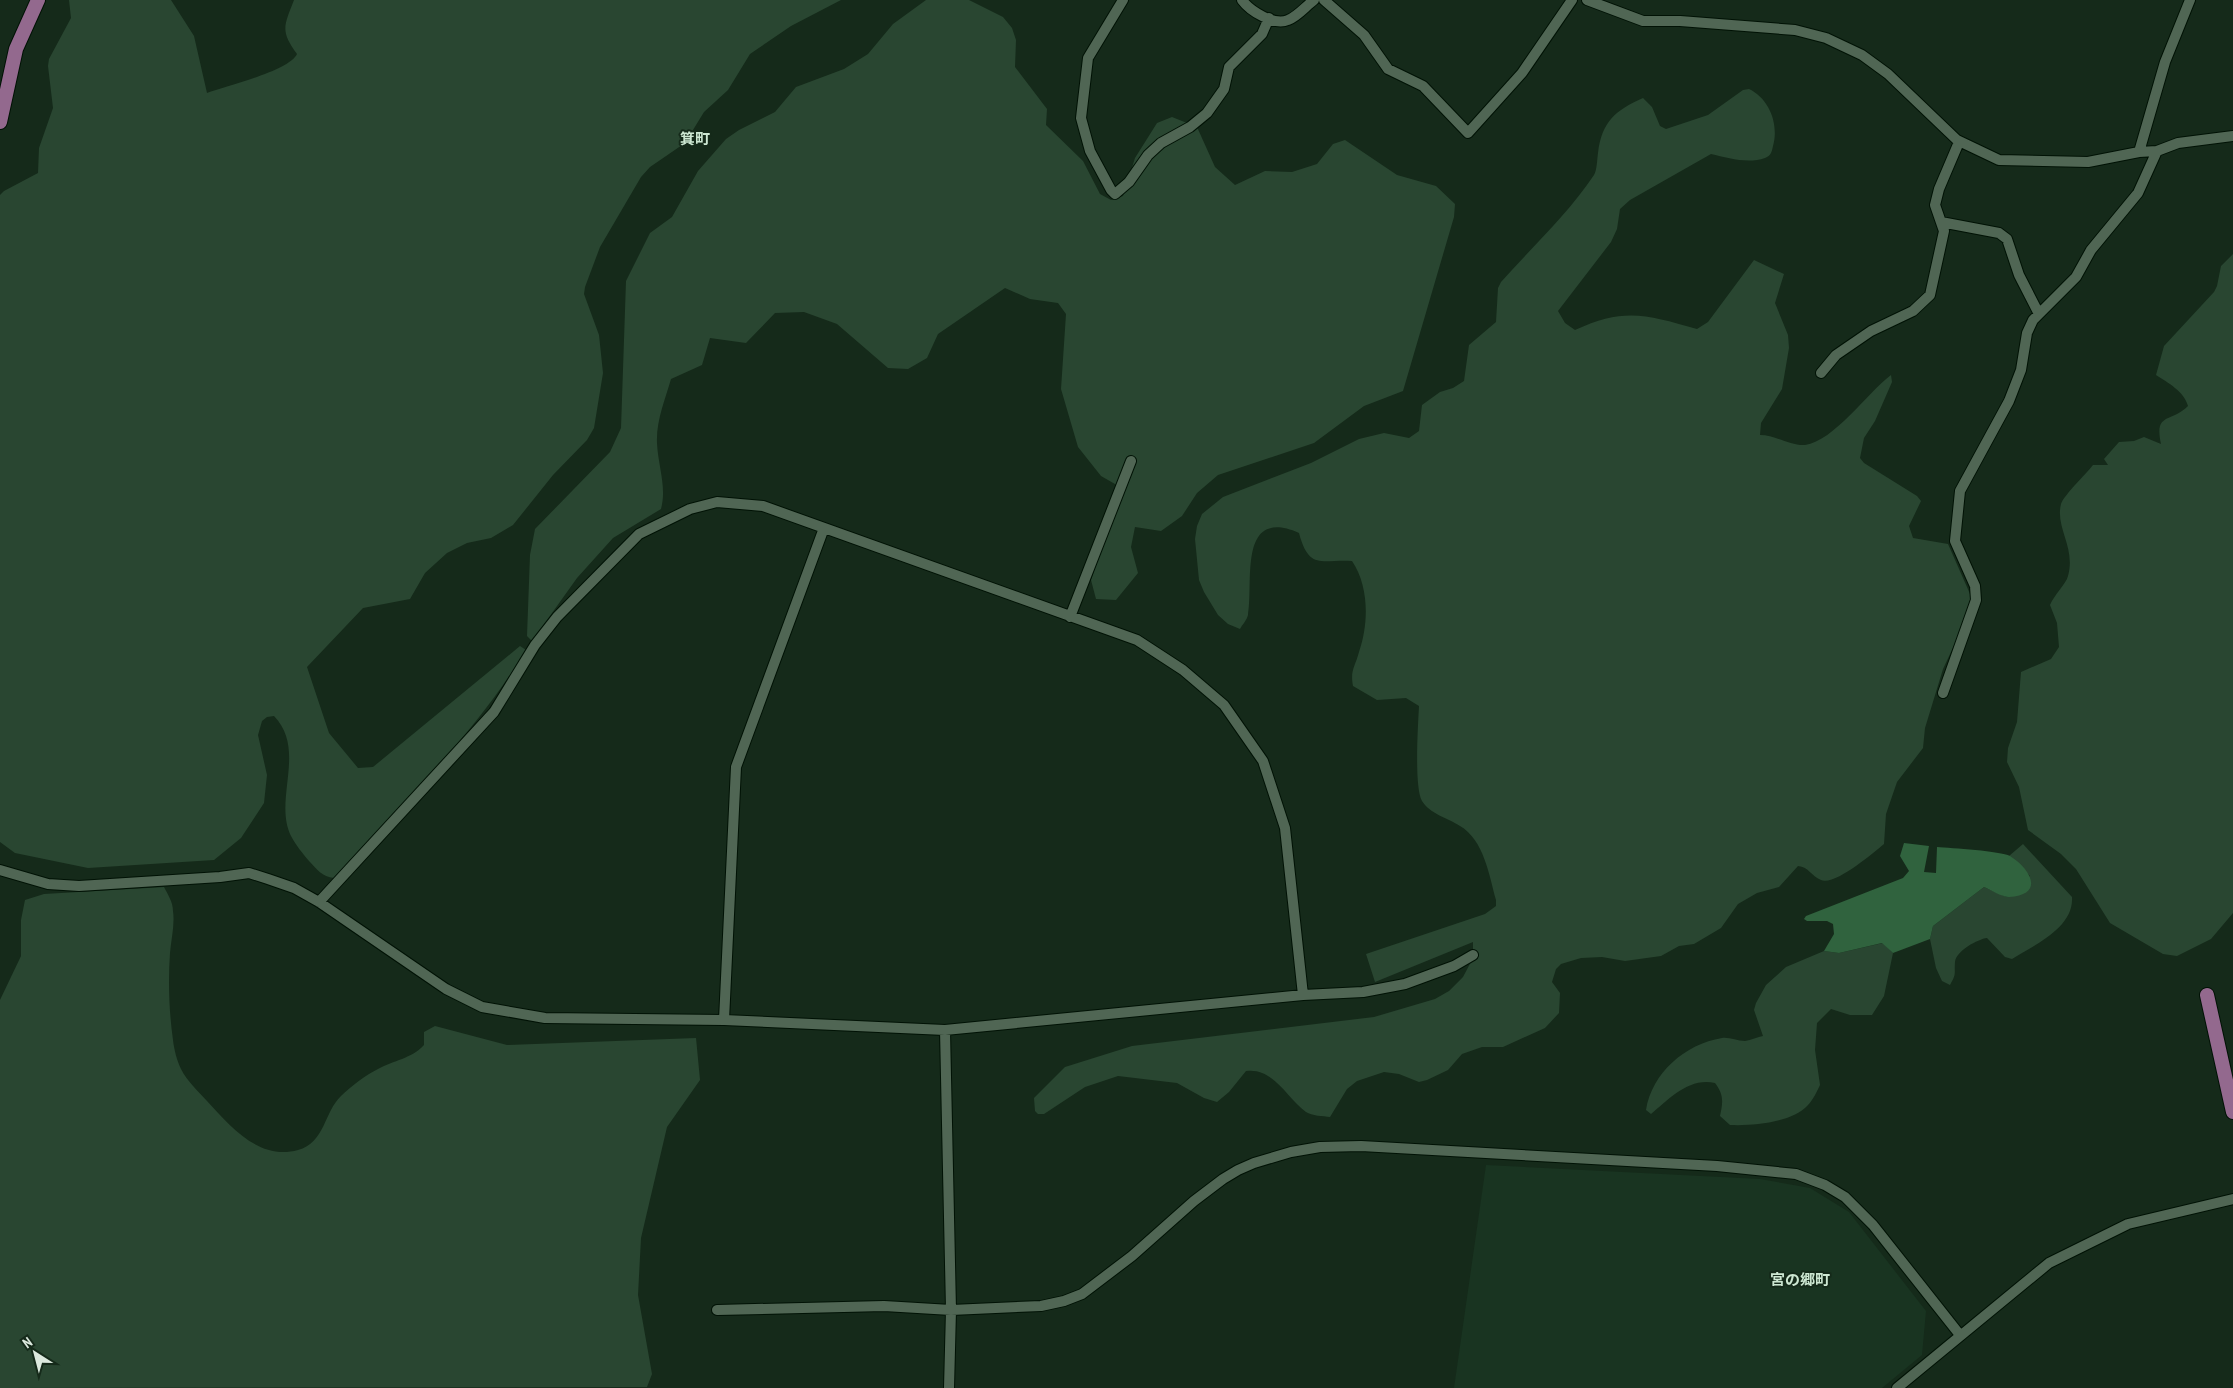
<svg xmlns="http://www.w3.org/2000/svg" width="2233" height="1388" font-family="'PT Sans Narrow','Noto Sans JP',sans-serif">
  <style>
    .built { fill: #193421 }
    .green { fill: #294631 }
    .water { fill: #30633e }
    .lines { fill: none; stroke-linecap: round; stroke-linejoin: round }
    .minor-casing { stroke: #011205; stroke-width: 12 }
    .major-casing { stroke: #011205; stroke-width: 16 }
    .minor { stroke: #506654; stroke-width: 10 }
    .major { stroke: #93698e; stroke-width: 14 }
    .labels { text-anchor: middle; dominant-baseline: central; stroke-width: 4; stroke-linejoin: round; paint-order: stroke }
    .quarter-label { font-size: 15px; font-weight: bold; fill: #cde7d2; stroke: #152a1a }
  </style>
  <rect width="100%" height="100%" fill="#152a1a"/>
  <!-- built -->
  <path class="built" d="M 1486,1165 L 1760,1179 L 1810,1188 L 1849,1212 L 1926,1311 L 1922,1355 L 1882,1388 L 1454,1388 Z"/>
  <!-- green -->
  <path class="green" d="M 69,0 L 171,0 L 194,36 L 207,93 C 226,86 289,71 297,54 C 280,31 284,26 294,0 L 841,0 L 791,26 L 750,54 L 728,90 L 704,112 L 685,143 L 650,167 L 641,177 L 600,247 L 585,287 L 584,294 L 599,335 L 603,373 L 594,428 L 587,440 L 553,475 L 513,525 L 491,538 L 467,543 L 447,553 L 425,573 L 410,599 L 363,608 L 307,667 L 329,733 L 358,768 L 373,767 L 520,646 L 526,650 C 475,735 400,805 334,878 C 322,877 317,869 309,861 C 303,854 295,844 291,836 C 273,800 307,750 274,716 L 267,717 L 262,721 L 258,735 L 267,775 L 264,803 L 241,838 L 214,860 L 88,868 L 15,853 L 0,842 L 0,195 L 4,191 L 38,173 L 39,148 L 53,108 L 48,66 L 49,59 L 71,18 Z
    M 926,0 L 969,0 L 1003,17 L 1012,28 L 1016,40 L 1015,67 L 1047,109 L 1046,125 L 1083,161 L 1100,194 L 1111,200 L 1123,196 L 1135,158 L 1157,123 L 1172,117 L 1197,127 L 1215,167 L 1235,185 L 1265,171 L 1292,172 L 1317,164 L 1333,144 L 1345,140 L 1397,175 L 1436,186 L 1455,204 L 1454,217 L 1403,391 L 1364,406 L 1314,443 L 1218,475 L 1197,493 L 1182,516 L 1161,531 L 1135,527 L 1131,547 L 1138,573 L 1116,600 L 1096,599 L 1091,580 L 1122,488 L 1101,476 L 1078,447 L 1061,389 L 1066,314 L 1058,303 L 1030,299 L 1005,288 L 938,334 L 927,358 L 908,369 L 888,368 L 837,324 L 804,312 L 775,313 L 746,343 L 710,338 L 702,365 L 671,379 C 665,400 656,421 657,443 C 658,466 667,487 661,509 L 613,538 L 577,578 L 532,641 L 527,636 L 530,555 L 535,529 L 610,452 L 621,428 L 626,281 L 650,233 L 672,217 L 698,171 L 726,139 L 739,130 L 775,112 L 796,87 L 844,69 L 868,54 L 893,24 Z
    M 1749,89 C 1770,99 1779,125 1773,146 C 1772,151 1771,156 1765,158 C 1748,164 1728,158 1711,154 L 1630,200 L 1620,209 L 1617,229 L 1611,242 L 1558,311 L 1565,323 L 1575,330 C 1625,307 1647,315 1697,329 L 1708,322 L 1754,260 L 1784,274 L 1775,303 L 1788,335 L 1789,348 L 1782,389 L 1761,423 L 1760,435 C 1775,435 1791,446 1805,445 C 1834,441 1867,393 1891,375 L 1892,382 L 1875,421 L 1864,438 L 1860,458 L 1864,463 L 1917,496 L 1921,501 L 1909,526 L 1913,538 L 1948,544 L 1974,603 L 1943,669 L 1925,728 L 1923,748 L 1897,782 L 1886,814 L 1884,844 C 1873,853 1835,886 1821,880 C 1811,876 1809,867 1798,866 L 1779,887 L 1757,893 L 1738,904 L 1721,928 L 1694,944 L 1679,946 L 1661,956 L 1625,961 L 1602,957 L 1581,958 L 1561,964 L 1556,969 L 1552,982 L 1560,993 L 1559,1013 L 1545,1028 L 1503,1047 L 1482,1047 L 1462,1054 L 1448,1070 L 1427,1080 L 1419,1082 L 1399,1074 L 1384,1072 L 1357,1081 L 1347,1089 L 1330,1117 C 1323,1116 1312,1116 1306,1112 C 1287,1098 1273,1067 1246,1071 L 1229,1092 L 1217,1102 L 1204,1098 L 1177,1083 L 1118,1076 L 1085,1087 L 1044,1114 L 1038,1114 L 1035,1111 L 1034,1098 L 1065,1067 L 1132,1046 L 1374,1017 L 1435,999 L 1449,991 L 1463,977 L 1473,958 L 1473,942 L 1375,982 L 1366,954 L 1485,914 L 1496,906 L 1496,900 C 1489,875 1484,840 1460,826 C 1448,818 1430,814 1422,801 C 1414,787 1418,725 1419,706 L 1406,698 L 1377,700 L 1353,686 C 1350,670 1355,667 1359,652 C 1369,623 1369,586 1352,561 C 1322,559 1309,571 1299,533 C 1237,506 1254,583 1248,615 C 1247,620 1242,625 1240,629 L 1228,624 L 1218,615 L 1204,592 L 1199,580 L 1195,539 L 1197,526 L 1202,514 L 1223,497 L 1311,463 L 1359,439 L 1384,433 L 1409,438 L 1419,431 L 1422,405 L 1440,392 L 1453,388 L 1464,381 L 1469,345 L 1496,322 L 1498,288 L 1501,282 C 1532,247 1568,214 1594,175 C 1597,170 1597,160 1598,153 C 1602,121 1616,110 1643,98 L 1652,107 L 1660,126 L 1666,129 L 1708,115 L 1743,90 Z
    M 2233,254 L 2233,913 L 2211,939 L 2177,956 L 2163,954 L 2110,923 L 2076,869 L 2061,854 L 2028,830 L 2019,787 L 2007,762 L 2008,748 L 2017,722 L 2021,672 L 2051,659 L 2059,647 L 2057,623 L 2050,605 C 2054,595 2066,584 2068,576 C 2076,547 2055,528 2061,504 C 2064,495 2086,474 2093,465 L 2108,465 L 2104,459 L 2119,442 L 2134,441 L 2144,437 L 2161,444 C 2154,412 2171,423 2188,406 C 2184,391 2168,383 2156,375 L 2164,346 L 2214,292 L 2217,286 L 2221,266 Z
    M 2023,844 L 2072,897 C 2074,928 2034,945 2012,959 L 2005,957 L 1987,938 C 1978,939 1956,951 1955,962 C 1954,974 1957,973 1950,985 L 1942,981 L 1936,968 L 1930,939 L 1933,926 L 1984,887 L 2007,897 L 2030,876 L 2009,856 Z
    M 164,887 C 168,895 173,902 173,911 C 175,925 171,940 170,953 C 168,981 169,1012 173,1040 C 174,1049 177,1061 181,1069 C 187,1081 198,1091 207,1101 C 230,1126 259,1161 298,1150 C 325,1143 324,1112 341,1096 C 351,1086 366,1075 378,1069 C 394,1060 411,1059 424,1045 L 424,1032 L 435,1026 L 507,1045 L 696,1038 L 700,1080 L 667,1127 L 641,1238 L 638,1295 L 652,1374 L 647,1387 L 0,1388 L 0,1000 L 21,956 L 21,920 L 25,900 L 44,894 Z
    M 1883,943 L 1893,953 L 1884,996 L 1872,1015 L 1850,1015 L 1831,1009 L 1817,1023 L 1815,1050 L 1820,1085 C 1817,1091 1813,1100 1808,1105 C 1792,1123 1752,1126 1730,1125 L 1720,1116 C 1723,1102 1724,1095 1715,1083 C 1689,1077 1669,1099 1651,1114 L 1646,1110 C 1652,1073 1685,1044 1722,1038 C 1729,1037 1737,1041 1745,1041 C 1751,1040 1758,1037 1763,1036 L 1754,1010 L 1756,1003 L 1766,985 L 1786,967 L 1824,951 L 1839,953 Z"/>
  <!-- water -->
  <path class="water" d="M 1904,843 L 1929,846 L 1924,872 L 1936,873 L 1937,847 C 1951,848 2001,851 2010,856 C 2031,869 2045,895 2009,897 C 2002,897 1991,890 1984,887 L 1933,926 L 1930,939 L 1893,953 L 1882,943 L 1839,953 L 1824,951 L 1834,934 L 1833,924 L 1827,921 L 1807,921 L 1804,919 L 1806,916 L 1903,878 L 1909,871 L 1900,856 Z"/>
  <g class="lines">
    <!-- minor casing -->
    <g class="minor-casing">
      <path id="minor" d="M 1123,0 L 1088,58 L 1081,118 L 1090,151 L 1111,190 L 1115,194 L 1129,182 L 1148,155 L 1161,143 L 1190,127 L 1207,113 L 1224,89 L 1229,67 L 1262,34 L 1269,18
        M 1242,0 C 1250,11 1274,26 1288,20 C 1297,17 1306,6 1314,0
        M 1324,0 L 1364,35 L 1388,69 L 1423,86 L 1468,133 L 1522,73 L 1572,0
        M 1587,0 L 1643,21 L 1680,21 L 1795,30 L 1826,38 L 1862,55 L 1888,74 L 1957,140 L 1999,160 L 2088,162 L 2139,152 L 2157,151 L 2178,143 L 2233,136
        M 2139,152 L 2165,62 L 2190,0
        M 1941,222 L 1999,233 L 2007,239 L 2019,275 L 2039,314
        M 1821,373 L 1836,355 L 1871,331 L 1913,311 L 1930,295 L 1944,231 L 1935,205 L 1939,189 L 1959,142
        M 1070,617 L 1131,461
        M 1943,693 L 1976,600 L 1975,586 L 1955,541 L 1960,491 L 2009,401 L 2021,370 L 2027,333 L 2033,320 L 2076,277 L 2091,250 L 2138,193 L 2157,151
        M 0,870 L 48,884 L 79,886 L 220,877 L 249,873 L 268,879 L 294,888 L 319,902 L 446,989 L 482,1007 L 545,1018 L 724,1020 L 945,1030 L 1303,995 L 1363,992 L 1405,984 L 1454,966 L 1473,955
        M 319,902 L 494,712 L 535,645 L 557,617 L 639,534 L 690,509 L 717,502 L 763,506 L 1137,640 L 1183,670 L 1224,705 L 1263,761 L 1285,828 L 1303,995
        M 724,1020 L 736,767 L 824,528
        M 945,1030 L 951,1310 L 949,1388
        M 717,1310 L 884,1306 L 951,1310 L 1041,1306 L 1064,1301 L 1082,1294 L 1132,1256 L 1194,1201 L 1223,1179 L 1238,1170 L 1254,1163 L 1291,1152 L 1320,1147 L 1361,1146 L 1717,1166 L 1796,1174 L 1825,1185 L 1845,1197 L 1873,1225 L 1960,1335
        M 1897,1388 L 2049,1263 L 2128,1224 L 2233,1199"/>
    </g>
    <!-- major casing -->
    <g class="major-casing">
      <path id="major" d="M 0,122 L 16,49 L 38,0
        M 2207,995 L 2233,1112"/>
    </g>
    <!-- minor -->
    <use href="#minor" class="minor"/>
    <!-- major -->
    <use href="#major" class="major"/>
  </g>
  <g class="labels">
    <!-- quarter labels -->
    <g class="quarter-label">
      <text x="695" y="138">箕町</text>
      <text x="1800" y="1279">宮の郷町</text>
    </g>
  </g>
  <!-- north arrow -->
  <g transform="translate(35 1353) rotate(324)" stroke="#152a1a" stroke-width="4" paint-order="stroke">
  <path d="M0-4L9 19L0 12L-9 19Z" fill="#dce9de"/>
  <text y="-8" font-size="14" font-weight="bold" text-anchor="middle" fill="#dce9de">N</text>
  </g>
</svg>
